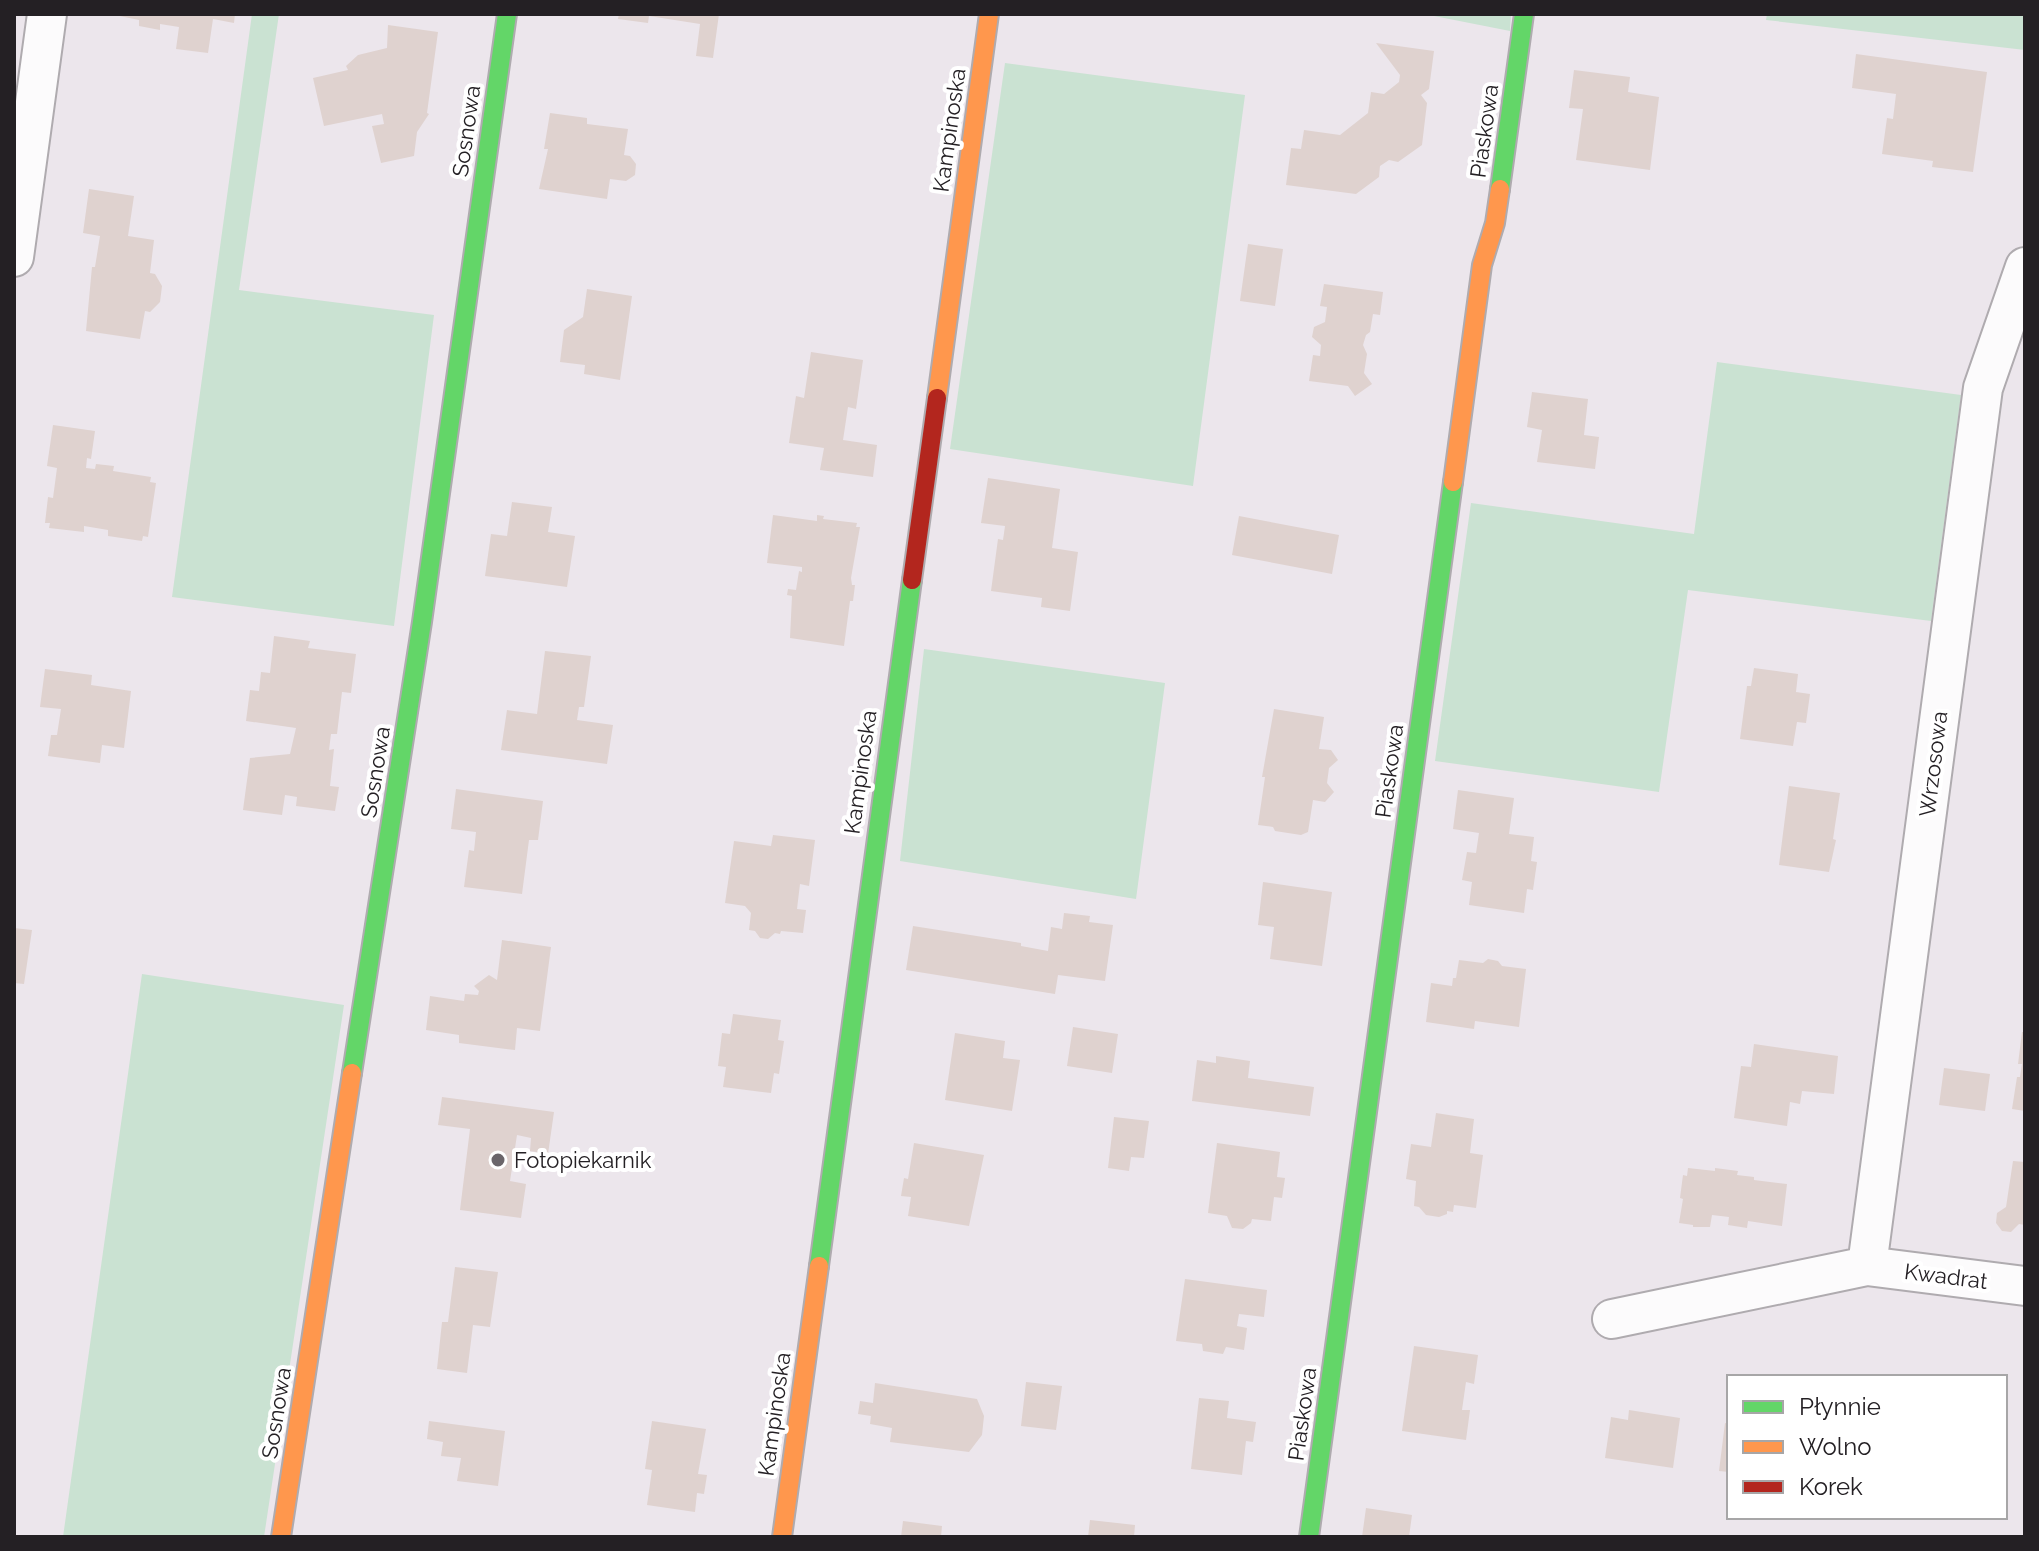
<svg xmlns="http://www.w3.org/2000/svg" width="2039" height="1551" font-family="Raleway,sans-serif">
  <style>
    .green { fill: #cae2d2 }
    .building { fill: #dfd2cf }
    .lines { fill: none; stroke-linecap: round; stroke-linejoin: round }
    .street-casing { stroke: #afabaf; stroke-width: 42 }
    .fast-casing { stroke: #afabaf; stroke-width: 22 }
    .slow-casing { stroke: #afabaf; stroke-width: 22 }
    .jam-casing { stroke: #afabaf; stroke-width: 22 }
    .street { stroke: #fcfbfc; stroke-width: 38 }
    .fast { stroke: #63d668; stroke-width: 18 }
    .slow { stroke: #ff974d; stroke-width: 18 }
    .jam { stroke: #b3261e; stroke-width: 18 }
    .poi-dot { fill: #6a656a; stroke: #fff; stroke-width: 3 }
    .labels { text-anchor: middle; dominant-baseline: central; stroke-width: 8; stroke-linejoin: round; paint-order: stroke }
    .street-label { font-size: 22px; fill: #242024; stroke: #fff }
    .poi-label { font-size: 22px; fill: #242024; stroke: #fff; text-anchor: start }
  </style>
  <rect width="100%" height="100%" fill="#ece6ec"/>
  <!-- green -->
  <path class="green" d="M 252,14 L 279,14 L 239,290 L 434,315 L 394,626 L 172,597 Z
    M 1424,14 L 1511,14 L 1510,31 Z
    M 1767,14 L 2025,14 L 2025,50 L 1766,20 Z
    M 1005,63 L 1245,95 L 1193,486 L 950,449 Z
    M 1717,362 L 1961,395 L 1931,621 L 1688,590 L 1659,792 L 1435,761 L 1471,503 L 1694,534 Z
    M 924,649 L 1165,683 L 1136,899 L 900,861 Z
    M 142,974 L 344,1005 L 264,1537 L 63,1537 Z"/>
  <!-- building -->
  <path class="building" d="M 110,14 L 235,14 L 234,23 L 213,19 L 208,53 L 176,49 L 179,27 L 160,24 L 160,30 L 139,26 L 139,20 Z
    M 619,14 L 719,14 L 713,58 L 696,56 L 700,24 L 649,16 L 648,23 L 618,19 Z
    M 388,25 L 438,32 L 427,113 L 429,114 L 417,132 L 414,156 L 381,163 L 372,126 L 384,124 L 382,114 L 324,126 L 313,78 L 348,70 L 346,66 L 358,55 L 387,48 Z
    M 1376,43 L 1434,51 L 1429,89 L 1421,95 L 1427,103 L 1422,145 L 1398,162 L 1389,160 L 1380,166 L 1379,177 L 1356,194 L 1286,185 L 1291,148 L 1301,149 L 1304,130 L 1340,135 L 1368,113 L 1371,92 L 1384,94 L 1399,82 L 1400,75 Z
    M 1856,54 L 1987,72 L 1973,172 L 1932,167 L 1933,161 L 1882,154 L 1887,118 L 1893,119 L 1896,94 L 1852,88 Z
    M 1574,70 L 1630,77 L 1628,92 L 1659,97 L 1650,170 L 1576,160 L 1583,109 L 1569,108 Z
    M 550,113 L 587,118 L 587,124 L 628,129 L 624,155 L 630,156 L 636,164 L 635,175 L 626,181 L 610,179 L 607,199 L 539,189 L 548,149 L 544,149 Z
    M 89,189 L 134,196 L 128,236 L 154,240 L 150,273 L 155,274 L 162,286 L 160,302 L 150,312 L 145,311 L 140,339 L 86,331 L 92,267 L 95,267 L 100,236 L 83,233 Z
    M 1248,244 L 1283,249 L 1275,306 L 1240,301 Z
    M 1324,284 L 1383,292 L 1380,315 L 1373,314 L 1370,332 L 1366,335 L 1363,345 L 1367,354 L 1364,373 L 1372,384 L 1355,396 L 1348,386 L 1309,381 L 1313,355 L 1320,356 L 1321,345 L 1312,337 L 1314,327 L 1325,322 L 1327,307 L 1320,306 Z
    M 587,289 L 632,296 L 620,380 L 584,374 L 585,365 L 560,362 L 564,330 L 583,317 Z
    M 811,352 L 863,360 L 856,409 L 848,407 L 843,440 L 877,445 L 873,477 L 820,470 L 824,448 L 789,443 L 796,396 L 804,398 Z
    M 1532,392 L 1588,399 L 1584,435 L 1599,437 L 1595,469 L 1537,462 L 1542,430 L 1527,427 Z
    M 53,425 L 95,431 L 91,459 L 87,458 L 86,468 L 95,469 L 96,464 L 114,466 L 113,471 L 151,477 L 150,482 L 156,483 L 148,537 L 143,536 L 142,541 L 108,536 L 108,530 L 84,526 L 84,532 L 49,528 L 50,523 L 45,523 L 48,497 L 53,498 L 57,468 L 47,466 Z
    M 988,478 L 1060,489 L 1052,548 L 1078,552 L 1070,611 L 1041,607 L 1042,598 L 991,591 L 998,539 L 1003,540 L 1005,526 L 981,523 Z
    M 512,502 L 552,507 L 548,532 L 575,536 L 567,587 L 485,576 L 491,534 L 507,536 Z
    M 773,515 L 817,521 L 817,515 L 824,516 L 823,519 L 857,523 L 856,527 L 860,527 L 851,578 L 852,585 L 855,585 L 853,601 L 850,601 L 844,646 L 790,638 L 792,596 L 787,595 L 788,589 L 796,590 L 799,571 L 802,572 L 802,567 L 767,563 Z
    M 1239,516 L 1339,535 L 1332,574 L 1232,555 Z
    M 274,636 L 310,641 L 308,648 L 356,654 L 351,693 L 342,692 L 337,734 L 331,734 L 329,750 L 334,749 L 330,786 L 339,787 L 335,811 L 296,806 L 297,797 L 285,795 L 282,815 L 243,810 L 250,758 L 290,754 L 296,728 L 246,721 L 250,690 L 259,691 L 261,672 L 270,673 Z
    M 545,651 L 591,656 L 584,707 L 579,707 L 577,720 L 613,725 L 607,764 L 501,750 L 507,710 L 537,714 Z
    M 1754,668 L 1798,674 L 1796,692 L 1810,694 L 1806,723 L 1797,722 L 1793,746 L 1740,739 L 1747,686 L 1751,686 Z
    M 45,669 L 92,675 L 91,685 L 131,691 L 124,748 L 102,745 L 100,763 L 48,756 L 51,735 L 57,735 L 61,709 L 40,707 Z
    M 1274,709 L 1324,717 L 1319,749 L 1331,750 L 1338,760 L 1329,768 L 1327,783 L 1334,792 L 1325,802 L 1313,800 L 1308,832 L 1301,835 L 1275,831 L 1273,827 L 1258,825 L 1265,777 L 1262,777 Z
    M 1789,786 L 1840,793 L 1833,839 L 1836,840 L 1829,872 L 1779,865 Z
    M 456,789 L 543,801 L 538,840 L 529,840 L 522,894 L 464,887 L 469,850 L 474,851 L 476,832 L 451,829 Z
    M 1458,790 L 1514,798 L 1509,834 L 1534,837 L 1531,861 L 1537,862 L 1533,890 L 1527,889 L 1524,913 L 1469,905 L 1472,882 L 1462,880 L 1467,852 L 1476,853 L 1479,833 L 1453,829 Z
    M 773,835 L 815,840 L 809,886 L 800,884 L 797,909 L 806,910 L 803,933 L 781,931 L 780,934 L 775,933 L 768,939 L 760,938 L 755,931 L 749,930 L 751,913 L 745,906 L 725,903 L 734,841 L 771,846 Z
    M 1263,882 L 1332,892 L 1322,966 L 1270,959 L 1274,927 L 1258,925 Z
    M 1064,913 L 1090,916 L 1089,922 L 1113,925 L 1105,981 L 1058,975 L 1055,994 L 906,970 L 913,926 L 1021,943 L 1021,946 L 1048,951 L 1051,927 L 1062,929 Z
    M 14,928 L 32,930 L 24,984 L 14,983 Z
    M 502,940 L 551,947 L 540,1031 L 517,1028 L 515,1050 L 459,1043 L 459,1035 L 426,1030 L 430,996 L 464,1001 L 465,994 L 478,995 L 479,991 L 474,986 L 489,975 L 497,980 Z
    M 1488,959 L 1498,961 L 1502,966 L 1526,969 L 1519,1027 L 1475,1021 L 1474,1029 L 1426,1022 L 1431,983 L 1452,986 L 1453,978 L 1456,978 L 1459,960 L 1483,963 Z
    M 733,1014 L 781,1020 L 778,1040 L 784,1041 L 779,1074 L 774,1073 L 771,1093 L 723,1087 L 726,1067 L 718,1066 L 722,1033 L 730,1034 Z
    M 1073,1027 L 1118,1034 L 1112,1073 L 1067,1066 Z
    M 2022,1032 L 2025,1032 L 2025,1111 L 2012,1109 L 2017,1077 L 2020,1077 L 2022,1064 L 2018,1064 Z
    M 955,1033 L 1005,1041 L 1003,1058 L 1020,1060 L 1012,1111 L 945,1100 Z
    M 1754,1044 L 1838,1056 L 1834,1094 L 1802,1091 L 1800,1104 L 1790,1102 L 1787,1126 L 1734,1118 L 1741,1066 L 1751,1067 Z
    M 1216,1056 L 1250,1061 L 1248,1078 L 1314,1087 L 1310,1116 L 1192,1101 L 1197,1060 L 1216,1063 Z
    M 1944,1068 L 1990,1074 L 1985,1111 L 1939,1105 Z
    M 442,1097 L 554,1112 L 548,1154 L 530,1151 L 531,1138 L 517,1135 L 510,1181 L 526,1184 L 521,1218 L 460,1210 L 470,1129 L 438,1125 Z
    M 1436,1113 L 1474,1119 L 1470,1153 L 1483,1155 L 1476,1208 L 1454,1205 L 1453,1212 L 1447,1211 L 1447,1214 L 1439,1217 L 1426,1215 L 1419,1207 L 1414,1206 L 1416,1181 L 1406,1179 L 1411,1144 L 1431,1147 Z
    M 1114,1117 L 1149,1121 L 1144,1158 L 1131,1157 L 1129,1171 L 1108,1168 Z
    M 914,1143 L 984,1155 L 969,1226 L 908,1216 L 911,1197 L 901,1196 L 904,1178 L 908,1179 Z
    M 1217,1143 L 1280,1152 L 1277,1177 L 1285,1178 L 1282,1198 L 1274,1197 L 1271,1221 L 1252,1219 L 1251,1223 L 1243,1229 L 1232,1228 L 1227,1216 L 1208,1213 Z
    M 2013,1161 L 2025,1162 L 2025,1225 L 2019,1224 L 2011,1232 L 2002,1231 L 1996,1223 L 1997,1213 L 2006,1207 Z
    M 1688,1168 L 1715,1171 L 1715,1168 L 1738,1171 L 1737,1175 L 1754,1177 L 1754,1180 L 1787,1184 L 1782,1226 L 1748,1221 L 1747,1228 L 1728,1225 L 1729,1217 L 1712,1215 L 1710,1227 L 1693,1227 L 1693,1225 L 1679,1223 L 1683,1199 L 1680,1198 L 1683,1175 L 1687,1176 Z
    M 455,1267 L 498,1272 L 490,1327 L 473,1325 L 467,1373 L 437,1369 L 442,1322 L 448,1322 Z
    M 1185,1279 L 1267,1290 L 1264,1317 L 1239,1314 L 1237,1326 L 1247,1328 L 1244,1350 L 1226,1347 L 1223,1354 L 1203,1351 L 1202,1344 L 1176,1341 Z
    M 1414,1346 L 1478,1355 L 1474,1384 L 1466,1382 L 1462,1410 L 1470,1410 L 1466,1440 L 1402,1431 Z
    M 1026,1382 L 1062,1386 L 1056,1430 L 1021,1426 Z
    M 875,1383 L 977,1399 L 984,1416 L 982,1435 L 969,1452 L 890,1442 L 892,1428 L 870,1424 L 871,1416 L 858,1414 L 860,1401 L 873,1403 Z
    M 1199,1398 L 1229,1401 L 1227,1418 L 1256,1422 L 1253,1442 L 1246,1441 L 1242,1475 L 1191,1469 Z
    M 1629,1410 L 1680,1418 L 1673,1468 L 1605,1458 L 1611,1417 L 1628,1420 Z
    M 429,1421 L 505,1431 L 498,1486 L 457,1481 L 461,1458 L 441,1456 L 443,1442 L 427,1439 Z
    M 652,1421 L 706,1429 L 698,1474 L 707,1475 L 704,1494 L 697,1493 L 695,1512 L 647,1505 L 652,1470 L 645,1469 Z
    M 1725,1423 L 1729,1424 L 1729,1472 L 1719,1471 Z
    M 1366,1508 L 1412,1515 L 1409,1537 L 1362,1537 Z
    M 1090,1520 L 1135,1525 L 1134,1537 L 1088,1537 Z
    M 903,1521 L 942,1526 L 941,1537 L 901,1537 Z"/>
  <g class="lines">
    <!-- street casing -->
    <g class="street-casing">
      <path id="street" d="M 14,257 L 47,14
        M 1867,1266 L 1983,388 L 2025,267
        M 1612,1319 L 1867,1266 L 2025,1286"/>
    </g>
    <!-- fast casing -->
    <g class="fast-casing">
      <path id="fast" d="M 1500,189 L 1524,14
        M 352,1073 L 422,622 L 507,14
        M 819,1266 L 912,580
        M 1309,1537 L 1453,482"/>
    </g>
    <!-- slow casing -->
    <g class="slow-casing">
      <path id="slow" d="M 937,398 L 989,14
        M 1453,482 L 1482,265 L 1495,223 L 1500,189
        M 281,1537 L 352,1073
        M 782,1537 L 819,1266"/>
    </g>
    <!-- jam casing -->
    <g class="jam-casing">
      <path id="jam" d="M 912,580 L 937,398"/>
    </g>
    <!-- street -->
    <use href="#street" class="street"/>
    <!-- fast -->
    <use href="#fast" class="fast"/>
    <!-- slow -->
    <use href="#slow" class="slow"/>
    <!-- jam -->
    <use href="#jam" class="jam"/>
  </g>
  <!-- markers -->
  <circle class="poi-dot" cx="498" cy="1160" r="8"/>
  <g class="labels">
    <!-- street labels -->
    <g class="street-label">
      <text transform="translate(949 130) rotate(-82)">Kampinoska</text>
      <text transform="translate(466 131) rotate(-82)">Sosnowa</text>
      <text transform="translate(1484 131) rotate(-82)">Piaskowa</text>
      <text transform="translate(1933 764) rotate(-83)">Wrzosowa</text>
      <text transform="translate(1389 771) rotate(-82)">Piaskowa</text>
      <text transform="translate(375 772) rotate(-81)">Sosnowa</text>
      <text transform="translate(860 772) rotate(-82)">Kampinoska</text>
      <text transform="translate(1946 1276) rotate(7)">Kwadrat</text>
      <text transform="translate(276 1413) rotate(-81)">Sosnowa</text>
      <text transform="translate(774 1414) rotate(-82)">Kampinoska</text>
      <text transform="translate(1302 1414) rotate(-82)">Piaskowa</text>
    </g>
    <!-- poi labels -->
    <g class="poi-label">
      <text x="514" y="1160">Fotopiekarnik</text>
    </g>
  </g>
  <!-- border -->
  <rect width="2039" height="1551" fill="none" stroke="#242024" stroke-width="32"/>
  <!-- legend -->
  <rect x="1727" y="1375" width="280" height="144" fill="#ffffff" stroke="#a7a6a7" stroke-width="2"/>
  <rect x="1743" y="1401" width="40" height="12" fill="#63d668" stroke="#a7a6a7" stroke-width="2"/>
  <text x="1799" y="1415" font-size="24" fill="#242024">Płynnie</text>
  <rect x="1743" y="1441" width="40" height="12" fill="#ff974d" stroke="#a7a6a7" stroke-width="2"/>
  <text x="1799" y="1455" font-size="24" fill="#242024">Wolno</text>
  <rect x="1743" y="1481" width="40" height="12" fill="#b3261e" stroke="#a7a6a7" stroke-width="2"/>
  <text x="1799" y="1495" font-size="24" fill="#242024">Korek</text>
</svg>
